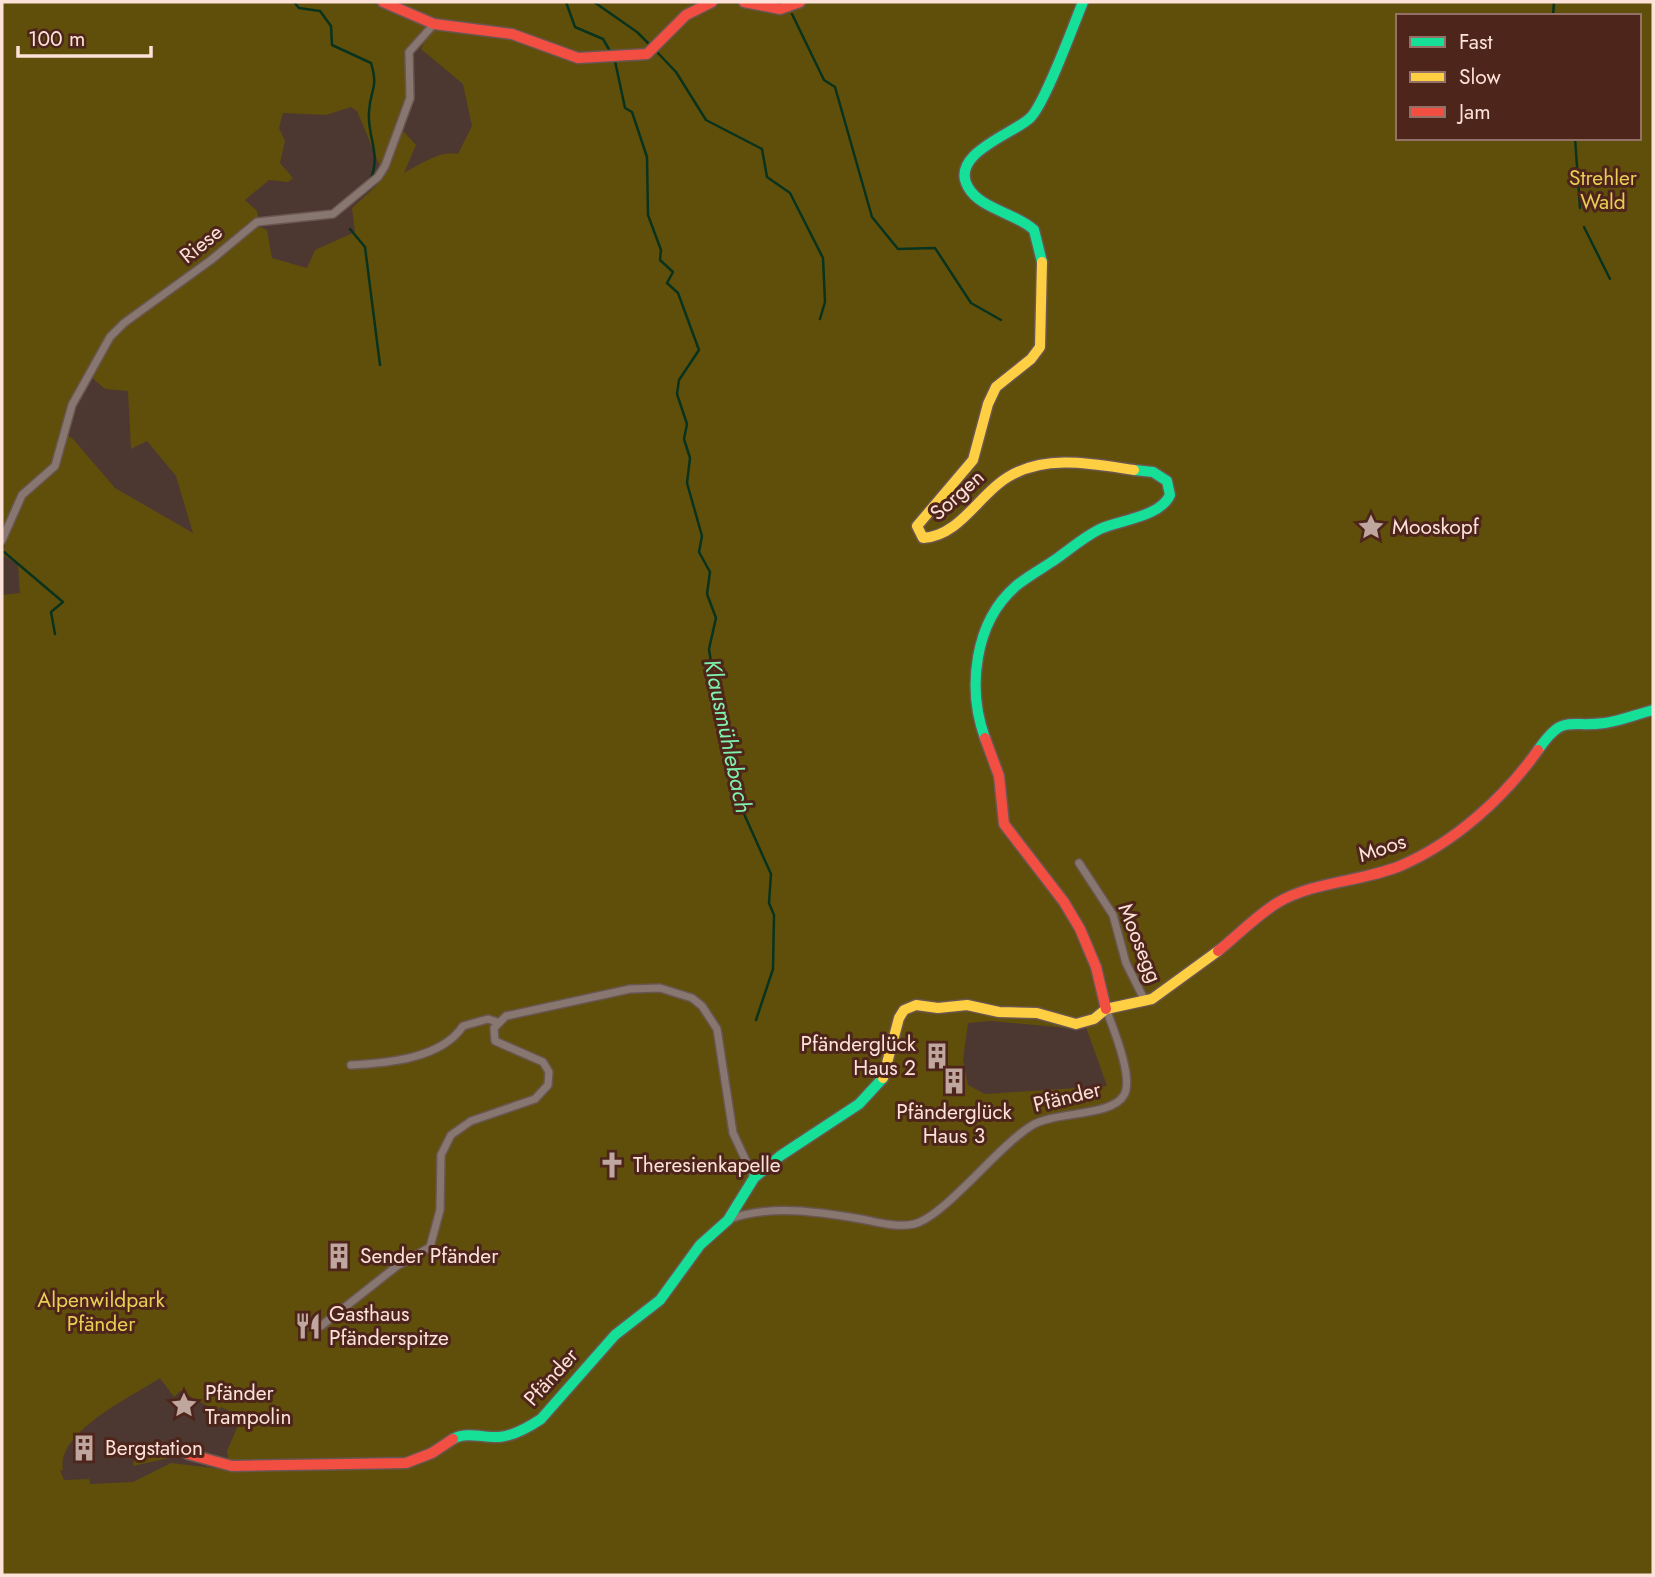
<svg xmlns="http://www.w3.org/2000/svg" width="1655" height="1577" font-family="Jost,sans-serif">
  <style>
    .green { fill: #604f0b; fill-rule: evenodd }
    .lines { fill: none; stroke-linecap: round; stroke-linejoin: round }
    .stream { stroke: #09331d; stroke-width: 2.5 }
    .street-casing { stroke: #6a5650; stroke-width: 10 }
    .fast-casing { stroke: #6a5650; stroke-width: 13 }
    .slow-casing { stroke: #6a5650; stroke-width: 13 }
    .jam-casing { stroke: #6a5650; stroke-width: 13 }
    .street { stroke: #887671; stroke-width: 7 }
    .fast { stroke: #16e098; stroke-width: 10 }
    .slow { stroke: #ffcf43; stroke-width: 10 }
    .jam { stroke: #f24e42; stroke-width: 10 }
    .labels { text-anchor: middle; dominant-baseline: central; stroke-width: 6; stroke-linejoin: round; paint-order: stroke }
    .park-label { font-size: 21px; fill: #eacd54; stroke: #4e251b }
    .street-label { font-size: 21px; fill: #fde2da; stroke: #4e251b }
    .poi-label { font-size: 21px; fill: #fde2da; stroke: #4e251b; text-anchor: start }
    .water-label { font-size: 23px; font-style: italic; fill: #80f2ae; stroke: #4e251b }
  </style>
  <rect width="100%" height="100%" fill="#4d3731"/>
  <!-- green -->
  <path class="green" d="M 2,2 L 1653,2 L 1653,1575 L 2,1575 L 2,595 L 20,593 L 18,565 L 2,554 L 5,546 L 2,540 ZM 1398,16 L 1639,16 L 1639,138 L 1398,138 ZM 424,42 L 421,49 L 463,84 L 472,126 L 458,154 C 440,150 420,165 404,173 L 416,145 L 400,128 L 412,56 ZM 351,107 L 357,111 L 380,166 L 377,185 L 352,208 L 355,232 L 315,250 L 307,268 L 272,258 L 267,230 L 260,227 L 257,211 L 245,200 L 269,180 L 288,182 L 293,178 L 280,163 L 285,141 L 279,128 L 283,113 L 326,115 ZM 88,374 L 105,389 L 128,391 L 131,449 L 147,441 L 176,476 L 193,533 L 115,488 L 74,440 L 62,431 L 71,399 ZM 991,1021 L 1078,1029 L 1086,1027 L 1107,1086 L 985,1094 L 968,1085 L 963,1060 L 968,1023 ZM 160,1378 L 174,1397 L 180,1391 L 217,1411 L 221,1407 L 236,1414 L 239,1423 L 227,1451 L 230,1470 L 171,1463 L 133,1482 L 90,1484 L 89,1479 L 64,1480 L 60,1470 L 63,1470 C 56,1432 131,1397 160,1378 Z
    M 150,1443 L 173,1447 L 178,1456 L 133,1466 L 135,1450 Z"/>
  <g class="lines">
    <!-- stream -->
    <path class="stream" d="M 294,2 L 299,8 L 320,11 L 331,26 L 332,45 L 371,63 C 379,90 370,88 369,112 C 367,136 381,153 371,178
      M 566,2 L 575,27 L 603,39 L 610,51
      M 594,2 L 637,32 L 651,46
      M 792,14 L 824,80 L 835,87 L 872,217 L 898,249 L 935,248 L 971,303 L 1001,320
      M 1553,16 L 1554,2
      M 656,51 L 676,72 L 706,120 L 762,149 L 767,177 L 790,193 L 823,258 L 825,302 L 820,319
      M 615,61 L 625,108 L 632,112 L 647,157 L 648,215 L 661,250 L 660,260 L 673,272 L 667,283 L 678,293 L 699,350 L 679,380 L 677,394 L 687,424 L 684,439 L 690,458 L 687,483 L 702,536 L 699,552 L 710,572 L 707,594 L 716,618 L 709,649 L 715,689 L 725,707 L 723,729 L 729,742 L 733,765 L 740,776 L 740,805 L 771,874 L 769,903 L 774,915 L 773,969 L 756,1020
      M 1575,138 L 1580,208
      M 1584,227 L 1610,279
      M 350,229 L 365,247 L 380,365
      M 4,552 L 63,602 L 51,612 L 55,634"/>
    <!-- street casing -->
    <g class="street-casing">
      <path id="street" d="M 2,540 L 22,495 L 55,466 L 72,405 L 110,337 L 124,323 L 211,260 L 257,222 L 333,214 L 378,177 L 385,166 L 410,98 L 409,52 L 434,24
        M 1079,863 L 1113,915 L 1126,963 L 1145,1001
        M 351,1065 C 387,1063 441,1059 463,1026 L 488,1019 L 497,1022
        M 730,1219 C 770,1204 820,1212 861,1219 C 877,1222 897,1228 914,1224 C 944,1217 997,1147 1031,1126 C 1054,1111 1112,1117 1124,1095 C 1134,1078 1113,1028 1106,1009
        M 321,1326 L 397,1266 L 430,1247 L 440,1210 L 441,1155 L 451,1135 L 471,1121 L 535,1099 L 548,1085 L 549,1072 L 543,1062 L 495,1041 L 494,1028 L 506,1016 L 630,989 L 660,988 L 692,998 L 702,1006 L 717,1029 L 733,1133 L 754,1178"/>
    </g>
    <!-- fast casing -->
    <g class="fast-casing">
      <path id="fast" d="M 1042,262 L 1034,230 C 1016,213 980,209 968,187 C 949,154 1013,134 1030,118 C 1045,104 1073,26 1083,2
        M 985,738 C 967,689 974,622 1016,586 C 1028,576 1043,568 1056,559 C 1070,549 1084,537 1100,529 C 1120,520 1160,517 1170,495 L 1167,481 L 1153,472 L 1134,470
        M 1538,750 C 1564,713 1567,728 1605,723 C 1621,721 1637,714 1653,710
        M 453,1439 C 466,1431 484,1438 499,1437 C 514,1436 529,1427 541,1419 L 615,1335 L 660,1300 L 700,1245 L 728,1220 L 754,1178 L 780,1156 L 859,1104 L 883,1078"/>
    </g>
    <!-- slow casing -->
    <g class="slow-casing">
      <path id="slow" d="M 1042,262 L 1040,347 L 1031,359 L 996,387 L 988,404 L 973,460 L 917,526 L 923,538 C 960,536 979,494 1008,477 C 1046,454 1093,464 1134,470
        M 883,1078 L 899,1018 L 904,1010 L 916,1005 L 938,1008 L 967,1005 L 999,1012 L 1037,1013 L 1076,1024 L 1094,1019 L 1106,1009 L 1152,999 L 1218,951"/>
    </g>
    <!-- jam casing -->
    <g class="jam-casing">
      <path id="jam" d="M 383,2 L 434,24 L 512,34 L 578,58 L 647,54 L 686,15 L 712,2
        M 744,2 L 780,9 L 800,2
        M 985,738 L 999,776 L 1004,824 L 1064,902 L 1080,929 L 1096,967 L 1106,1009
        M 1218,951 C 1237,936 1256,916 1277,903 C 1314,881 1361,882 1400,866 C 1454,843 1505,797 1538,750
        M 188,1454 L 232,1466 L 406,1463 L 432,1453 L 453,1439"/>
    </g>
    <!-- street -->
    <use href="#street" class="street"/>
    <!-- fast -->
    <use href="#fast" class="fast"/>
    <!-- slow -->
    <use href="#slow" class="slow"/>
    <!-- jam -->
    <use href="#jam" class="jam"/>
  </g>
  <!-- icons -->
  <defs>
    <g id="sight-bare" transform="scale(2.1)"><path d="M0-6L1.8-2.2L6-1.7L2.9 1.2L3.7 5.4L0 3.3L-3.7 5.4L-2.9 1.2L-6-1.7L-1.8-2.2Z" fill="#bfa69f" stroke="#4e251b" stroke-width="2.5" paint-order="stroke"/></g>
    <g id="building-bare" transform="scale(2.1)"><path d="M-4-6H4V6H1V3H-1V6H-4ZM-2.5-4.3h1.7v1.8h-1.7ZM.8-4.3h1.7v1.8H.8ZM-2.5-1h1.7V.8h-1.7ZM.8-1h1.7V.8H.8Z" fill="#bfa69f" stroke="#4e251b" stroke-width="2.5" paint-order="stroke"/></g>
    <g id="church-bare" transform="scale(2.1)"><path d="M-1.2-6h2.4v3.5h3.3v2.4h-3.3V6h-2.4V-.1h-3.3v-2.4h3.3Z" fill="#bfa69f" stroke="#4e251b" stroke-width="2.5" paint-order="stroke"/></g>
    <g id="restaurant-bare" transform="scale(2.1)"><path d="M-5-6h1v4h1v-4h1v4h1v-4h1v5L-1.5 .5V6h-2V.5L-5-1ZM5-6V6H3V1.5H1.5Q1.5-4 5-6Z" fill="#bfa69f" stroke="#4e251b" stroke-width="2.5" paint-order="stroke"/></g>
  </defs>
  <g fill-rule="evenodd">
    <use href="#sight-bare" x="1371" y="527"/>
    <use href="#building-bare" x="937" y="1056"/>
    <use href="#building-bare" x="954" y="1081"/>
    <use href="#church-bare" x="612" y="1165"/>
    <use href="#building-bare" x="339" y="1256"/>
    <use href="#restaurant-bare" x="308" y="1326"/>
    <use href="#sight-bare" x="184" y="1405"/>
    <use href="#building-bare" x="84" y="1448"/>
  </g>
  <g class="labels">
    <!-- park labels -->
    <g class="park-label">
      <text x="1603" y="178">Strehler<tspan x="1603" dy="24">Wald</tspan></text>
      <text x="101" y="1300">Alpenwildpark<tspan x="101" dy="24">Pfänder</tspan></text>
    </g>
    <!-- street labels -->
    <g class="street-label">
      <text transform="translate(201 244) rotate(-39)">Riese</text>
      <text transform="translate(957 495) rotate(-42)">Sorgen</text>
      <text transform="translate(1382 848) rotate(-18)">Moos</text>
      <text transform="translate(1140 943) rotate(68)">Moosegg</text>
      <text transform="translate(1067 1097) rotate(-14)">Pfänder</text>
      <text transform="translate(551 1377) rotate(-48)">Pfänder</text>
    </g>
    <!-- poi labels -->
    <g class="poi-label">
      <text x="1392" y="527">Mooskopf</text>
      <text x="916" y="1044" text-anchor="end">Pfänderglück<tspan x="916" dy="24">Haus 2</tspan></text>
      <text x="954" y="1112" text-anchor="middle">Pfänderglück<tspan x="954" dy="24">Haus 3</tspan></text>
      <text x="633" y="1165">Theresienkapelle</text>
      <text x="360" y="1256">Sender Pfänder</text>
      <text x="329" y="1314">Gasthaus<tspan x="329" dy="24">Pfänderspitze</tspan></text>
      <text x="205" y="1393">Pfänder<tspan x="205" dy="24">Trampolin</tspan></text>
      <text x="105" y="1448">Bergstation</text>
    </g>
    <!-- water labels -->
    <g class="water-label">
      <text transform="translate(728 736) rotate(78)">Klausmühlebach</text>
    </g>
  </g>
  <!-- border -->
  <rect width="1655" height="1577" fill="none" stroke="#fde2da" stroke-width="7"/>
  <!-- legend -->
  <rect x="1396" y="14" width="245" height="126" fill="#4e251b" stroke="#947167" stroke-width="2"/>
  <rect x="1410" y="37" width="35" height="10" fill="#16e098" stroke="#947167" stroke-width="2"/>
  <text x="1459" y="49" font-size="21" fill="#fde2da">Fast</text>
  <rect x="1410" y="72" width="35" height="10" fill="#ffcf43" stroke="#947167" stroke-width="2"/>
  <text x="1459" y="84" font-size="21" fill="#fde2da">Slow</text>
  <rect x="1410" y="107" width="35" height="10" fill="#f24e42" stroke="#947167" stroke-width="2"/>
  <text x="1459" y="119" font-size="21" fill="#fde2da">Jam</text>
  <!-- scale -->
  <path d="M18 46v10h133v-10" fill="none" stroke="#fde2da" stroke-width="3.5"/>
  <text x="28" y="46" font-size="21" fill="#fde2da" stroke="#4e251b" stroke-width="5" paint-order="stroke">100 m</text>
</svg>
